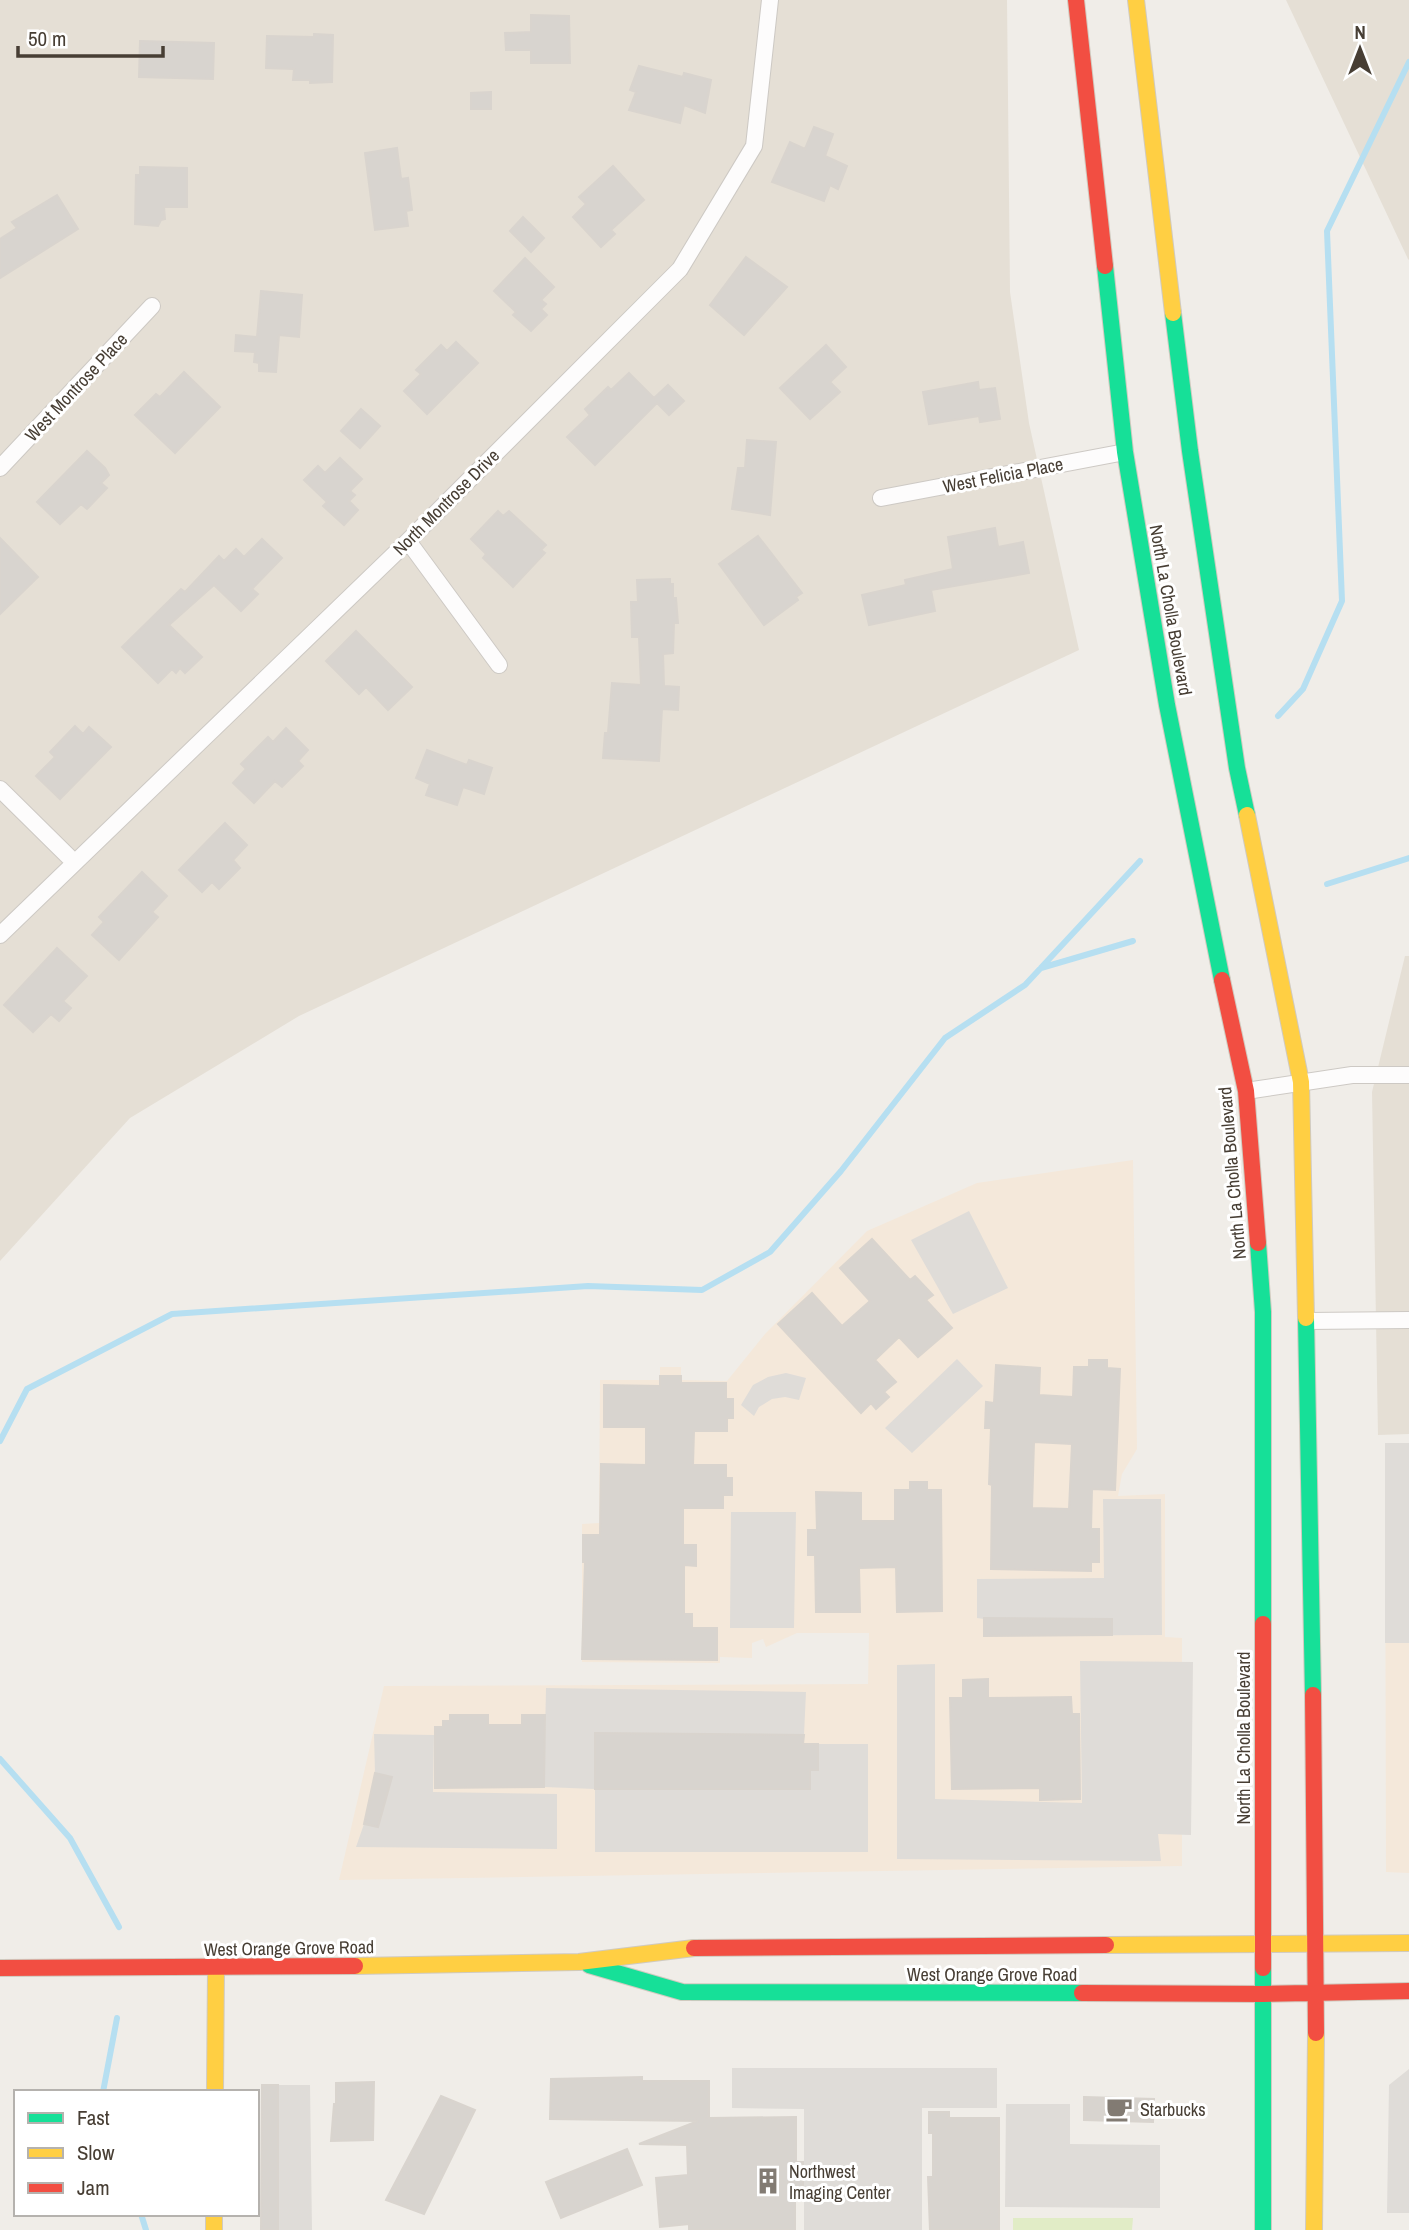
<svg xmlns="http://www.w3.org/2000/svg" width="1409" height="2230" font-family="'Archivo Narrow',sans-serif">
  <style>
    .residential { fill: #e5dfd5 }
    .commercial { fill: #f4e8da }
    .green { fill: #e1ecc6 }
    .parking { fill: #dfdcd8 }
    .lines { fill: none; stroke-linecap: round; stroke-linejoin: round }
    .stream { stroke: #b6dff1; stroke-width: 6 }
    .building { fill: #d8d4cf; stroke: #d9d4ce; stroke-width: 2; fill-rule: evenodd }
    .street-casing { stroke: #cdc9c4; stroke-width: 18 }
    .fast-casing { stroke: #d0cabf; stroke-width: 18 }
    .slow-casing { stroke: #d0cabf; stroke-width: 18 }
    .jam-casing { stroke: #d0cabf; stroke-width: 18 }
    .street { stroke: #fdfcfc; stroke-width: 16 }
    .fast { stroke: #16e098; stroke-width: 16 }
    .slow { stroke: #ffcf43; stroke-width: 16 }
    .jam { stroke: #f24e42; stroke-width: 16 }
    .labels { text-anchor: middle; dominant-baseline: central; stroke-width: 6; stroke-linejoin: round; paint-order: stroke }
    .street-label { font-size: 18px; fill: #473e34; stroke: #fff }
    .poi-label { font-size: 18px; fill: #473e34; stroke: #fff; text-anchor: start }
  </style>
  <rect width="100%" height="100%" fill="#f0ede8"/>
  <!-- residential -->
  <path class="residential" d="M 0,0 L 1007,0 L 1010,292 L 1029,423 L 1079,650 L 299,1016 L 130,1118 L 0,1261 Z
    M 1286,0 L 1409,0 L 1409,260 L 1408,259 Z
    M 1405,956 L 1409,956 L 1409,1434 L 1378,1435 L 1372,1092 Z"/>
  <!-- commercial -->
  <path class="commercial" d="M 1133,1160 L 1137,1449 L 1122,1474 L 1118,1496 L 1165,1494 L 1165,1637 L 1182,1638 L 1182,1866 L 339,1880 L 384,1686 L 868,1684 L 869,1633 L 797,1633 L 766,1647 L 763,1639 L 752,1643 L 752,1658 L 720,1657 L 720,1663 L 582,1662 L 582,1524 L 599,1523 L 600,1380 L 660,1380 L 660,1367 L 681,1367 L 681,1380 L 727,1381 L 765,1334 L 867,1231 L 977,1183 Z
    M 1385,1443 L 1409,1443 L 1409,1873 L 1386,1872 Z"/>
  <!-- green -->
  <path class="green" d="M 1013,2218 L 1133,2218 L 1132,2230 L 1013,2230 Z"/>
  <!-- parking -->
  <path class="parking" d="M 969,1211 L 1008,1288 L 953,1314 L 911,1240 Z
    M 957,1359 L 983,1386 L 912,1453 L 885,1428 Z
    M 786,1373 L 806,1378 L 799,1400 L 785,1397 L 772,1399 L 759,1407 L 754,1416 L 741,1405 L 753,1385 L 768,1377 Z
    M 1385,1443 L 1409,1443 L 1409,1643 L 1385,1643 Z
    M 1103,1499 L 1161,1499 L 1162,1635 L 984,1636 L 984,1619 L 977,1618 L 977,1579 L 1104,1578 Z
    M 731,1512 L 796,1512 L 794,1628 L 730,1628 Z
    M 1080,1661 L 1193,1662 L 1191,1835 L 1158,1834 L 1161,1861 L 897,1859 L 897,1665 L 935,1664 L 935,1799 L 1082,1803 Z
    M 546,1688 L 806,1692 L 804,1735 L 595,1733 L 595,1789 L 810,1789 L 810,1770 L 818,1770 L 818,1744 L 868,1744 L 868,1852 L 595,1852 L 595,1789 L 544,1787 Z
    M 374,1734 L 434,1735 L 433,1792 L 557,1794 L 557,1849 L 356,1847 L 364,1824 L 375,1773 Z
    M 732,2068 L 997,2068 L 997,2108 L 922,2108 L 922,2230 L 804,2230 L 804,2109 L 732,2108 Z
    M 1409,2069 L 1409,2213 L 1387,2213 L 1389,2085 Z
    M 262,2085 L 310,2085 L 312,2230 L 261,2230 Z
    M 1006,2104 L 1070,2104 L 1070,2144 L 1160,2145 L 1160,2208 L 1005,2207 Z"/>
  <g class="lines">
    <!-- stream -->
    <path class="stream" d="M 1278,716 L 1303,689 L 1342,601 L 1327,231 L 1409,62
      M 1327,884 L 1409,858
      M 1041,968 L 1133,941
      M 0,1441 L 27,1389 L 172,1314 L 588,1286 L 702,1290 L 770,1252 L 841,1171 L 945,1038 L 1025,985 L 1140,861
      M 0,1759 L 70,1838 L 119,1927
      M 103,2092 L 117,2018
      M 141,2214 L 146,2230"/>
  </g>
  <!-- building -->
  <path class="building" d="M 531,15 L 569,16 L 570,63 L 531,63 L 531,50 L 506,50 L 505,33 L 531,32 Z
    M 314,34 L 333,35 L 332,82 L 310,83 L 310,80 L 293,80 L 294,69 L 266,68 L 267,36 L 314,37 Z
    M 140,41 L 214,43 L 213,79 L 139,77 Z
    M 639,66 L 683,77 L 684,73 L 711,80 L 705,113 L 684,105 L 680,123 L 629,110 L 636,92 L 630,90 Z
    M 491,92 L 491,109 L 471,109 L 471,93 Z
    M 814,127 L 833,134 L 825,156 L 847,166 L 838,189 L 830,185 L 824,201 L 772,182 L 790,142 L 805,149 Z
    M 397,148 L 401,179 L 408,178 L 412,210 L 406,211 L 408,226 L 375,230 L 365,153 Z
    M 613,166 L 644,200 L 611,230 L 615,234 L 601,247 L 573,217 L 586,204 L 579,197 Z
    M 140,167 L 187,168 L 187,207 L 164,207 L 165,219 L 161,220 L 158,226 L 135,224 L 136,175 L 140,175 Z
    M 57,195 L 78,229 L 0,278 L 0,239 L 17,228 L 12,222 Z
    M 523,217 L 544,238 L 531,252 L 510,231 Z
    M 746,257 L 787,287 L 744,335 L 710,305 Z
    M 525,258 L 554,287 L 541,300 L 546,304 L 541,309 L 547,315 L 531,331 L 513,315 L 516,312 L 494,291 Z
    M 261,291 L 302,295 L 299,337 L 279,335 L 276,372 L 259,371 L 259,363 L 254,362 L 255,352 L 235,351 L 236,335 L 257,337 Z
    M 456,342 L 478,363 L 427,414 L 404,391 L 421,374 L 416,370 L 441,345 L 447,351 Z
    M 826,345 L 846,367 L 830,382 L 840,392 L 810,419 L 780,388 Z
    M 184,372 L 220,407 L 175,453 L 135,415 L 156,394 L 160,397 Z
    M 629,373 L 654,398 L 668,385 L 684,401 L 669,415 L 657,403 L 595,465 L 567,437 L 590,415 L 585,409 L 608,387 L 611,390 Z
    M 978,382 L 979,390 L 995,388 L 1000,419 L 980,422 L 979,416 L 929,424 L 923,392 Z
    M 361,409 L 380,426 L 360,448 L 341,431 Z
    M 747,440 L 776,442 L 770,515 L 732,509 L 738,468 L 745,468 Z
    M 87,451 L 105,468 L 109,475 L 101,483 L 107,488 L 87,509 L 81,504 L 60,524 L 37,502 Z
    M 340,458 L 362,479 L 350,491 L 355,495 L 349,501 L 358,510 L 344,525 L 323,506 L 327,502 L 304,480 L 318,466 L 325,473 Z
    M 498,511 L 503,516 L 509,511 L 546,545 L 541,550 L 545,553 L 513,587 L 483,558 L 486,554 L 471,539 Z
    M 995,528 L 998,547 L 1023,542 L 1029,573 L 931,590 L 935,611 L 869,625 L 862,595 L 906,585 L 905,580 L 953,569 L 948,537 Z
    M 758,536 L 802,593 L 796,597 L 798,600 L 764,625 L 719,564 Z
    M 0,538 L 38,577 L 0,614 Z
    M 262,539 L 282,558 L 252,589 L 258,594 L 241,611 L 214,585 L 169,625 L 202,657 L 185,673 L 180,668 L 176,673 L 172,669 L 158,683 L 122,647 L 181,589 L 185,592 L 219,556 L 224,561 L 236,549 L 244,557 Z
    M 670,579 L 670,584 L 673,584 L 673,598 L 676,598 L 678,623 L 674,623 L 673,653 L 663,654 L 664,686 L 679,687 L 678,710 L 662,709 L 659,761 L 603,758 L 605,733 L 608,733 L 612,683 L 641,685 L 639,637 L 632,637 L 631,602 L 638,602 L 637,580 Z
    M 356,631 L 412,687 L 388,710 L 366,687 L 359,694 L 326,661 Z
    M 75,726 L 83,734 L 89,727 L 111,747 L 60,799 L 36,776 L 55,757 L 50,752 Z
    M 286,728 L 308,750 L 298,761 L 303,766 L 282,787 L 275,781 L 254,803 L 233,783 L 246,769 L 241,764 L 268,737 L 273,742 Z
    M 427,750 L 467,765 L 469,760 L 492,768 L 484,794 L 463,787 L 457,805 L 426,795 L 430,784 L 416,778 Z
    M 225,823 L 247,845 L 233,860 L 240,868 L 219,889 L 212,882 L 202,892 L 179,870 Z
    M 142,872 L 167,896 L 152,912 L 158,917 L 119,960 L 92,935 L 104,922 L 99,917 Z
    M 57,948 L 87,976 L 63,1001 L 71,1008 L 59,1021 L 51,1014 L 33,1032 L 4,1005 Z
    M 872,1239 L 910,1280 L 915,1276 L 933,1295 L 926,1300 L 952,1328 L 918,1357 L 899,1337 L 875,1360 L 896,1382 L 884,1392 L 889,1397 L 876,1409 L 871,1403 L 861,1413 L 778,1324 L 812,1293 L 842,1326 L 870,1301 L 840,1268 Z
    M 1089,1360 L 1107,1360 L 1107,1368 L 1120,1369 L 1115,1490 L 1092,1489 L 1091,1529 L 1099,1529 L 1099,1562 L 1091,1562 L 1091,1571 L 991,1569 L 992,1485 L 989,1484 L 991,1428 L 985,1428 L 986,1402 L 994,1403 L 996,1365 L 1040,1368 L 1039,1395 L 1073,1397 L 1074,1367 L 1089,1367 ZM 1034,1442 L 1072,1444 L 1069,1509 L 1032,1508 Z
    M 660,1376 L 681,1376 L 681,1383 L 726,1383 L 726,1399 L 733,1399 L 733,1418 L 727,1418 L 727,1431 L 694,1431 L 693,1465 L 726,1465 L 726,1478 L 732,1478 L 732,1495 L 723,1495 L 723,1508 L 683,1508 L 683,1545 L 696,1545 L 696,1566 L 684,1565 L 684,1614 L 692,1614 L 692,1628 L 717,1628 L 717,1660 L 582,1659 L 585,1562 L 583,1562 L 583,1535 L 600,1535 L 601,1464 L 646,1465 L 646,1427 L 604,1427 L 604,1385 L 660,1386 Z
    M 910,1482 L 927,1482 L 927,1490 L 941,1490 L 942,1611 L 897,1612 L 896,1567 L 859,1568 L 860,1612 L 816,1612 L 815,1555 L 808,1555 L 808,1530 L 817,1530 L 816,1492 L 861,1493 L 861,1521 L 895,1521 L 895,1490 L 910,1490 Z
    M 984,1618 L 1112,1619 L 1112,1635 L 984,1636 Z
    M 988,1679 L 988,1698 L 1071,1697 L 1072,1714 L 1079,1714 L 1080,1799 L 1040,1800 L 1040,1788 L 952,1789 L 950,1698 L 963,1698 L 963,1680 Z
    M 450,1715 L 488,1715 L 488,1725 L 522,1725 L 522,1715 L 545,1715 L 544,1787 L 435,1788 L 435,1727 L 443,1727 L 443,1721 L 450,1721 Z
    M 595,1733 L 804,1735 L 803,1744 L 818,1744 L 818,1770 L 810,1770 L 810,1789 L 595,1789 Z
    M 375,1773 L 392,1777 L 378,1827 L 364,1824 Z
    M 642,2077 L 642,2081 L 709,2081 L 709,2118 L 796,2117 L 796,2162 L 803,2162 L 803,2201 L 795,2201 L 795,2230 L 689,2230 L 689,2224 L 660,2227 L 656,2178 L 688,2175 L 687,2145 L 639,2144 L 698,2121 L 550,2119 L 551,2079 Z
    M 374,2082 L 373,2140 L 331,2141 L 334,2104 L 336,2104 L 336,2083 Z
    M 262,2085 L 278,2085 L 278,2230 L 261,2230 Z
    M 441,2096 L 475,2110 L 424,2214 L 386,2200 Z
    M 1084,2097 L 1154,2099 L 1153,2122 L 1084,2120 Z
    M 929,2112 L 949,2112 L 949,2118 L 999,2118 L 999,2230 L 930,2230 L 928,2177 L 933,2177 L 933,2133 L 929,2133 Z
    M 627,2149 L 642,2185 L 561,2218 L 546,2182 Z"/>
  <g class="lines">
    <!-- street casing -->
    <g class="street-casing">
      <path id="street" d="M 0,468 L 152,306
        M 881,498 L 1125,452
        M 408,541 L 499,665
        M 0,789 L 74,862
        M 0,935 L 408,541 L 680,269 L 754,146 L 770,0
        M 1246,1091 L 1352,1075 L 1409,1075
        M 1307,1321 L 1409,1320"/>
    </g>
    <!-- fast casing -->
    <g class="fast-casing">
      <path id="fast" d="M 1105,266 L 1125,452 L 1167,705 L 1222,980
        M 1173,313 L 1190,451 L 1237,768 L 1247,815
        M 1258,1243 L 1263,1312 L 1263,1624
        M 1306,1318 L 1313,1695
        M 589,1965 L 682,1992 L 1082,1993
        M 1263,1968 L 1263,2230"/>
    </g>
    <!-- slow casing -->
    <g class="slow-casing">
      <path id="slow" d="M 1136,0 L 1173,313
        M 1247,815 L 1301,1082 L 1306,1318
        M 1106,1945 L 1409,1943
        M 355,1966 L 579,1962 L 694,1948
        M 215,2092 L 216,1968
        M 214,2214 L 214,2230
        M 1314,2230 L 1316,2033"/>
    </g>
    <!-- jam casing -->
    <g class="jam-casing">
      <path id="jam" d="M 1076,0 L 1105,266
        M 1222,980 L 1246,1091 L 1258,1243
        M 1263,1624 L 1263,1968
        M 1313,1695 L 1316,2033
        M 694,1948 L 1106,1945
        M 0,1968 L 355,1966
        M 1082,1993 L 1263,1994 L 1409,1991"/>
    </g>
    <!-- street -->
    <use href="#street" class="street"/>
    <!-- fast -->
    <use href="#fast" class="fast"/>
    <!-- slow -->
    <use href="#slow" class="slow"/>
    <!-- jam -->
    <use href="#jam" class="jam"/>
  </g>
  <!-- icons -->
  <defs>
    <g id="cafe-bare" transform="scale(2.1)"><path d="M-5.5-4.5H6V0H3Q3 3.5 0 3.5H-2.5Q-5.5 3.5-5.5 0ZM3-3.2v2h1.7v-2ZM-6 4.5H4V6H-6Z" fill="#827b73" stroke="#fff" stroke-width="2.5" paint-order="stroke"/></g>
    <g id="building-bare" transform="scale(2.1)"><path d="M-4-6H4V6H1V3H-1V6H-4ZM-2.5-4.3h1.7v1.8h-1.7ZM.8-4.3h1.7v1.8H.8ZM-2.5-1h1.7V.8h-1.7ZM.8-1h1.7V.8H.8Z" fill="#827b73" stroke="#fff" stroke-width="2.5" paint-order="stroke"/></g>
  </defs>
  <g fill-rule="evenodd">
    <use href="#cafe-bare" x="1119" y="2109"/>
    <use href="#building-bare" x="768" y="2181"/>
  </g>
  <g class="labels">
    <!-- street labels -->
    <g class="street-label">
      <text transform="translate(76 387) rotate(-47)">West Montrose Place</text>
      <text transform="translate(1003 475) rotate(-11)">West Felicia Place</text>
      <text transform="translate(446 502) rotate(-45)">North Montrose Drive</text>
      <text transform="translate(1171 610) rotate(80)">North La Cholla Boulevard</text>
      <text transform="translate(1232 1173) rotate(-95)">North La Cholla Boulevard</text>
      <text transform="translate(1243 1738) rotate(-90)">North La Cholla Boulevard</text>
      <text transform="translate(289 1948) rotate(-1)">West Orange Grove Road</text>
      <text x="992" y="1974">West Orange Grove Road</text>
    </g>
    <!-- poi labels -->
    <g class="poi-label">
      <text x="1140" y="2109">Starbucks</text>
      <text x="789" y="2171">Northwest<tspan x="789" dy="21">Imaging Center</tspan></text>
    </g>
  </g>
  <!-- legend -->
  <rect x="14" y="2090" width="245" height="126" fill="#ffffff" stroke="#b5b2ae" stroke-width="2"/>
  <rect x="28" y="2113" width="35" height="10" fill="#16e098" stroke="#b5b2ae" stroke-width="2"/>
  <text x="77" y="2125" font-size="21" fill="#473e34">Fast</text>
  <rect x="28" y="2148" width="35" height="10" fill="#ffcf43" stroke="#b5b2ae" stroke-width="2"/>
  <text x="77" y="2160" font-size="21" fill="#473e34">Slow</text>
  <rect x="28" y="2183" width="35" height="10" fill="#f24e42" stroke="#b5b2ae" stroke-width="2"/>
  <text x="77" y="2195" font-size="21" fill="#473e34">Jam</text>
  <!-- north arrow -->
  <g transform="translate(1360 49)" stroke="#ffffff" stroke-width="5" paint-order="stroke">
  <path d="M0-5L12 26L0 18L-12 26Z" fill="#473e34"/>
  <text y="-10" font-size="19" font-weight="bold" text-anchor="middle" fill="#473e34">N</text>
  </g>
  <!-- scale -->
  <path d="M18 46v10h145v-10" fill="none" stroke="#473e34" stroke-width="3.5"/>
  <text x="28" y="46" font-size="21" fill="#473e34" stroke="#ffffff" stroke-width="5" paint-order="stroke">50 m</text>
</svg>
